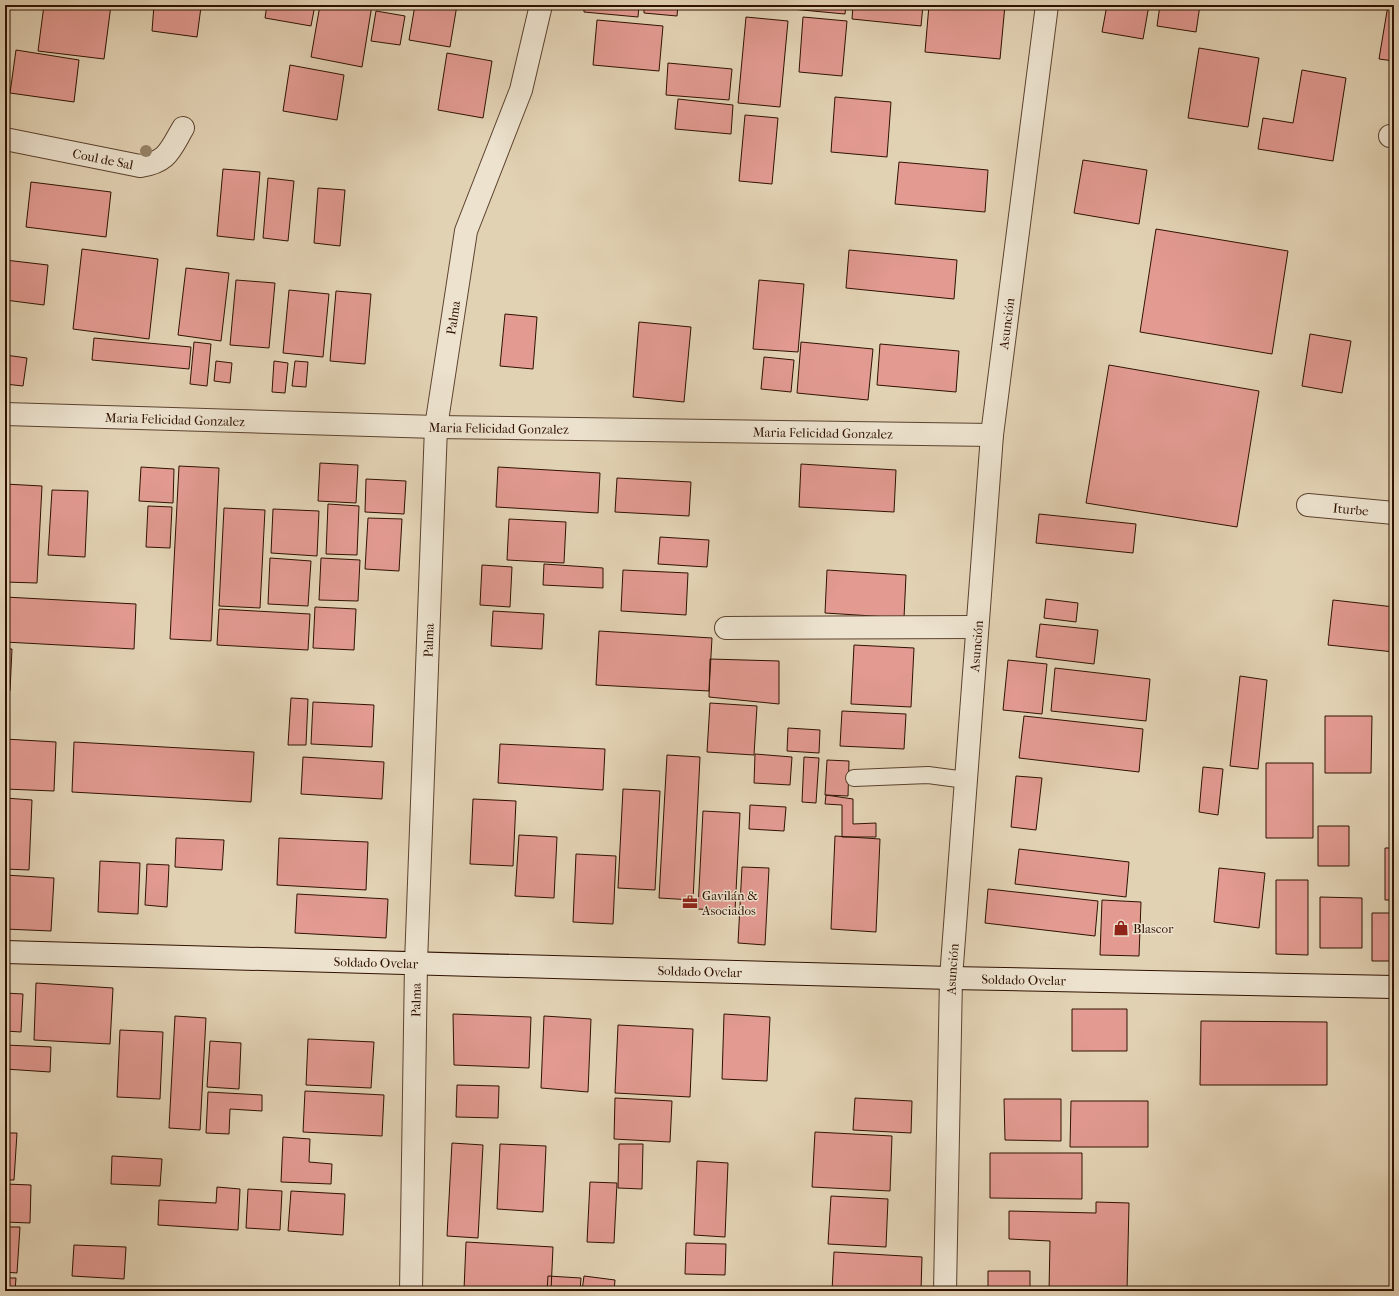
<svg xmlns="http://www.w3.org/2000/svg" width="1399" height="1296" font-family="'IM FELL French Canon',serif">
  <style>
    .building { fill: #e29a91; stroke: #301201 }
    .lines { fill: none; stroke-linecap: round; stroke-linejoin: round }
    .lane-casing { stroke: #5c422e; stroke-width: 18 }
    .street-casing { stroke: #5c422e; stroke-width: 24 }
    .secondary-casing { stroke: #301201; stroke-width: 24 }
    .lane { stroke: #ece2ce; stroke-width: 16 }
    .street { stroke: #ece2ce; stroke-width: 22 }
    .secondary { stroke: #ece2ce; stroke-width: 22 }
    .tree { fill: #978468 }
    .labels { text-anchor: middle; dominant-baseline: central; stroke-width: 3; stroke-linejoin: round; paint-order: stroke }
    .street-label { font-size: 13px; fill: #301201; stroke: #ece2ce }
    .poi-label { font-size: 13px; fill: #301201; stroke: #ece2ce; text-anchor: start }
  </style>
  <rect width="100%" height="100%" fill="#e2d2b4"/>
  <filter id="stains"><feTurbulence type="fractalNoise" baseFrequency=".005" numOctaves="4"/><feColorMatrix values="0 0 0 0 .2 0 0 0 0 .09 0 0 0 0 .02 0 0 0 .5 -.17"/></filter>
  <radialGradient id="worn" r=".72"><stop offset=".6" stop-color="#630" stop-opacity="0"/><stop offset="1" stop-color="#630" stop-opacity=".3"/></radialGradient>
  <!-- building -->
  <path class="building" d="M 44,5 L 111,5 L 104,59 L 38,51 Z
    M 154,5 L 188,5 L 201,7 L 197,37 L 152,31 Z
    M 267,5 L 315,5 L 311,26 L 265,18 Z
    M 320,5 L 372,5 L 362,67 L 311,57 Z
    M 415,5 L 457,5 L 450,47 L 409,40 Z
    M 584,5 L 639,5 L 638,17 L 584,12 Z
    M 644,5 L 678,5 L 677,16 L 644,13 Z
    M 791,5 L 846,5 L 845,14 L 791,9 Z
    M 853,5 L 923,5 L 921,26 L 852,19 Z
    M 929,5 L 1005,5 L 1000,59 L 925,52 Z
    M 1107,5 L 1149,5 L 1143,39 L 1102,32 Z
    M 1160,5 L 1200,5 L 1196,32 L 1157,26 Z
    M 1388,5 L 1394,5 L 1394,61 L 1379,59 Z
    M 376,11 L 405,16 L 400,45 L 371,41 Z
    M 746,17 L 788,21 L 780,107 L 738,103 Z
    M 803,17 L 847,21 L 842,76 L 799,72 Z
    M 597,20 L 663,26 L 659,71 L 593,65 Z
    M 1199,48 L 1259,58 L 1248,127 L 1188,118 Z
    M 16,50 L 79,60 L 74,102 L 10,93 Z
    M 447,53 L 492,61 L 483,118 L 438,110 Z
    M 668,63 L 732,69 L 729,100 L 666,95 Z
    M 290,65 L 344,75 L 337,120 L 283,111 Z
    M 1302,70 L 1346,78 L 1333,161 L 1258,149 L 1263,118 L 1293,123 Z
    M 835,97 L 891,102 L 887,157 L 831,152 Z
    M 678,99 L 733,105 L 731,134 L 675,129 Z
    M 745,115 L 778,118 L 772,184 L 739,181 Z
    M 1083,160 L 1147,170 L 1139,224 L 1074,213 Z
    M 899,162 L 988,170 L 985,212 L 895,204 Z
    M 223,169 L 260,172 L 254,240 L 217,236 Z
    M 268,178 L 294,181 L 288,241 L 263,238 Z
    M 31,182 L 111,192 L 106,237 L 26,227 Z
    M 318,188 L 345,190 L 340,246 L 314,243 Z
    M 1156,229 L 1288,251 L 1272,354 L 1140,332 Z
    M 82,249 L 158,259 L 149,339 L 73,329 Z
    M 849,250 L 957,260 L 954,299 L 846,288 Z
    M 5,260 L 48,265 L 44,305 L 5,300 Z
    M 186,268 L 229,273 L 221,341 L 178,335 Z
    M 236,280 L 275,283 L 269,348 L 230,345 Z
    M 759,280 L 804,284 L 798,352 L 753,349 Z
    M 289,290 L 329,294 L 323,357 L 283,353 Z
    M 336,291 L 371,294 L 365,364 L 330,361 Z
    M 505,314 L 537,317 L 533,369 L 500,366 Z
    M 639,322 L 691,327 L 684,402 L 633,397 Z
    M 1310,334 L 1351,341 L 1342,393 L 1302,386 Z
    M 94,338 L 191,347 L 189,369 L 92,360 Z
    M 194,342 L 211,344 L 207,386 L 190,384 Z
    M 801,342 L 873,349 L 868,400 L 797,393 Z
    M 880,344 L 959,351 L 956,392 L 877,385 Z
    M 5,355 L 27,358 L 23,386 L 5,384 Z
    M 764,357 L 794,360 L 791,392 L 761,389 Z
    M 216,361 L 232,363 L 230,383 L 214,381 Z
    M 274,361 L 288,363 L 285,393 L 272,392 Z
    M 295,361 L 308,362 L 306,387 L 292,386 Z
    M 1109,365 L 1259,391 L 1237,527 L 1086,503 Z
    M 320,463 L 358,465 L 356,503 L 318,501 Z
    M 801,464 L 896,470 L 894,512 L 799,507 Z
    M 179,466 L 219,468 L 211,641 L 170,639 Z
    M 141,467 L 174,469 L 173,503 L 139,501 Z
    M 498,467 L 600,473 L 598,513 L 496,507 Z
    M 617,478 L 691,482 L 689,516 L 615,512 Z
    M 366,479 L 406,481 L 404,514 L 365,512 Z
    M 5,484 L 42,486 L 37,583 L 5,582 Z
    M 52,490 L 88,491 L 85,557 L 48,555 Z
    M 328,504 L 359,506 L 357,555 L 326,554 Z
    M 148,506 L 172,507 L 170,548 L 146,547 Z
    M 224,508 L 265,510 L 260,608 L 219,606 Z
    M 273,509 L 319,511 L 317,556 L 271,553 Z
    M 1039,514 L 1136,524 L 1133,553 L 1036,543 Z
    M 368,518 L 402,519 L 399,571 L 365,569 Z
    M 509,519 L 566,522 L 564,563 L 507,560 Z
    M 660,537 L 709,540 L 707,567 L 658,564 Z
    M 270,558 L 311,561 L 308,606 L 268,604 Z
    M 321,558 L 360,560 L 358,601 L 319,600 Z
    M 544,564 L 603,568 L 603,588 L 543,585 Z
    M 482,565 L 512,567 L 510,607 L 480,605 Z
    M 623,570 L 688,573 L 686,615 L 621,611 Z
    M 827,570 L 906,575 L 904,618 L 825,613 Z
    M 5,597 L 136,604 L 134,649 L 5,642 Z
    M 1046,599 L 1078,603 L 1076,622 L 1044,618 Z
    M 1333,600 L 1394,607 L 1394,652 L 1328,645 Z
    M 315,607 L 356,609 L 354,650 L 313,648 Z
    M 219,609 L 310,614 L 308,650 L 217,645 Z
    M 493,611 L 544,614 L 542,649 L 491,646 Z
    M 1040,624 L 1098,630 L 1094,664 L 1036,657 Z
    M 599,631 L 712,638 L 709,691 L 596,685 Z
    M 854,645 L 914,648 L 911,707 L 851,704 Z
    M 5,649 L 12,649 L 10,691 L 5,691 Z
    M 710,659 L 779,661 L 779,704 L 709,697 Z
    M 1008,660 L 1047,664 L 1042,714 L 1003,710 Z
    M 1055,668 L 1150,679 L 1146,721 L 1051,711 Z
    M 1240,676 L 1267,680 L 1258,769 L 1230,766 Z
    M 291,698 L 308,699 L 306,745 L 288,745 Z
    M 313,702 L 374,705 L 372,747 L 311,744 Z
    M 710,703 L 757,706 L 754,755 L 707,752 Z
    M 842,711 L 906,714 L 904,749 L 840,746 Z
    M 1024,716 L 1143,729 L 1139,772 L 1019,758 Z
    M 1325,716 L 1372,716 L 1371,773 L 1325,773 Z
    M 788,728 L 820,730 L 819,753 L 787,751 Z
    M 5,739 L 56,742 L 54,791 L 5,789 Z
    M 74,742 L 254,752 L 251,802 L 72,792 Z
    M 500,744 L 605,749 L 603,790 L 498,783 Z
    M 755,754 L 792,757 L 790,785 L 754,783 Z
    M 667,755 L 700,757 L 693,900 L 659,898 Z
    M 303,757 L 384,762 L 382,799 L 301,794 Z
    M 804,757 L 819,758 L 816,803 L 802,802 Z
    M 827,760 L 849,761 L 848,796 L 825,795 Z
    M 1266,763 L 1313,763 L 1313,838 L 1266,838 Z
    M 1203,767 L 1223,769 L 1218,815 L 1199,812 Z
    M 1016,776 L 1042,778 L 1036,830 L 1011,827 Z
    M 623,789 L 660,791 L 655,890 L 618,888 Z
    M 826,795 L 853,799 L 853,824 L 876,823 L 876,837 L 842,837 L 842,805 L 825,804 Z
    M 5,798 L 32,800 L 29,870 L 5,869 Z
    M 473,799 L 516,801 L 513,866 L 470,864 Z
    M 750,805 L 786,807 L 784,831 L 749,829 Z
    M 703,811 L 740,813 L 735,911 L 698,909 Z
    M 1318,826 L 1349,826 L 1349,866 L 1318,866 Z
    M 519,835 L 557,837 L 554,898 L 515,896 Z
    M 835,836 L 880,839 L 876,932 L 831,929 Z
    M 176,838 L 224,840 L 222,870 L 175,867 Z
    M 279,838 L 368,842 L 366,890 L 277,885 Z
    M 1385,848 L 1394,848 L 1394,900 L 1385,900 Z
    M 1019,849 L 1129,862 L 1126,897 L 1015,884 Z
    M 576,854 L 616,856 L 613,924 L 573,922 Z
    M 100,861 L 140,863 L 138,914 L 98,912 Z
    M 147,864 L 169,865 L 167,907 L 145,905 Z
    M 742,867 L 769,868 L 765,945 L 738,943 Z
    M 1219,868 L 1265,873 L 1259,928 L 1214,922 Z
    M 5,875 L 54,878 L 51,931 L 5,929 Z
    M 1276,880 L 1308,880 L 1308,955 L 1276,954 Z
    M 988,889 L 1098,901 L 1095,936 L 985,923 Z
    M 297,894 L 388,899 L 386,938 L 295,933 Z
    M 1320,897 L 1362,898 L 1362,948 L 1320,948 Z
    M 1102,900 L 1141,902 L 1139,956 L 1100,955 Z
    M 1372,913 L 1392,913 L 1392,961 L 1372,961 Z
    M 36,983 L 113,988 L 110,1044 L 34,1040 Z
    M 5,993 L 23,994 L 21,1032 L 5,1031 Z
    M 1072,1009 L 1127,1009 L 1127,1051 L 1072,1051 Z
    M 453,1014 L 531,1017 L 529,1068 L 454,1065 Z
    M 724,1014 L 770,1017 L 767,1081 L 722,1079 Z
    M 175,1016 L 206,1018 L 200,1130 L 169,1128 Z
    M 544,1016 L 591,1019 L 588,1092 L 541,1088 Z
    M 1201,1021 L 1327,1022 L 1327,1085 L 1200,1085 Z
    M 618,1025 L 693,1029 L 690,1097 L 615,1093 Z
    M 120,1030 L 163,1032 L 160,1099 L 117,1097 Z
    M 308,1039 L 374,1042 L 371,1088 L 306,1085 Z
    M 210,1041 L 241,1043 L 239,1089 L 207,1087 Z
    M 5,1045 L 51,1047 L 50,1072 L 5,1069 Z
    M 457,1085 L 499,1086 L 498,1118 L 456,1117 Z
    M 305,1091 L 384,1095 L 382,1136 L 303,1132 Z
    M 208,1092 L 262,1095 L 262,1111 L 230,1109 L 229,1134 L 206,1133 Z
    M 615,1098 L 672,1101 L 670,1142 L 614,1139 Z
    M 855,1098 L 912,1101 L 911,1133 L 853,1130 Z
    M 1004,1099 L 1061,1099 L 1061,1141 L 1005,1140 Z
    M 1071,1101 L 1148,1101 L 1148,1147 L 1070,1147 Z
    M 815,1132 L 892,1136 L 890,1191 L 812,1187 Z
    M 5,1133 L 17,1133 L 14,1180 L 5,1180 Z
    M 283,1137 L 310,1139 L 309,1162 L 332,1164 L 331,1184 L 281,1182 Z
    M 452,1143 L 483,1145 L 478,1238 L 447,1236 Z
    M 500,1144 L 546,1146 L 543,1212 L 497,1209 Z
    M 619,1144 L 643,1144 L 642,1189 L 618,1188 Z
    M 990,1153 L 1082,1153 L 1082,1199 L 990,1198 Z
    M 112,1156 L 162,1159 L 160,1186 L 111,1184 Z
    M 697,1161 L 728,1163 L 725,1237 L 694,1235 Z
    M 590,1182 L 617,1183 L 614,1243 L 587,1242 Z
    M 5,1184 L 31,1185 L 30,1223 L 5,1222 Z
    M 217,1187 L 240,1189 L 238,1230 L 158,1225 L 159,1200 L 216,1203 Z
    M 248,1189 L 282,1191 L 280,1230 L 246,1228 Z
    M 291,1191 L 345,1194 L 343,1235 L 288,1231 Z
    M 831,1196 L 888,1199 L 886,1247 L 828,1244 Z
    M 1096,1202 L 1129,1203 L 1127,1291 L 1049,1291 L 1050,1241 L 1009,1239 L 1009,1211 L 1096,1213 Z
    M 5,1227 L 20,1227 L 17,1273 L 5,1272 Z
    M 466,1242 L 553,1247 L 551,1291 L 464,1290 Z
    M 686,1243 L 726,1244 L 725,1275 L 685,1274 Z
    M 74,1245 L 126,1247 L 124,1279 L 72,1276 Z
    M 834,1252 L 922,1257 L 921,1291 L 832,1291 Z
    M 988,1271 L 1030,1271 L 1030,1291 L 988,1291 Z
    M 548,1276 L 581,1278 L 580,1291 L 547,1291 Z
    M 584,1276 L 615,1280 L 614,1291 L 582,1291 Z
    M 5,1278 L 16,1278 L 15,1291 L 5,1291 Z
    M 335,1289 L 361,1291 L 334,1291 Z"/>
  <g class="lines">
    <!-- lane casing -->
    <g class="lane-casing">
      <path id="lane" d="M 854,778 L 928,775 L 966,780"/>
    </g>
    <!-- street casing -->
    <g class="street-casing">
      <g id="street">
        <path d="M 1390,136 L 1394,136"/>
        <path id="s1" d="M 5,139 L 140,166 C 168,162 170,150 183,128"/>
        <path id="s2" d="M 5,414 L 436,427 L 992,435"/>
        <path id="s3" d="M 1308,505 L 1394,513"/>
        <path d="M 726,628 L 977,627"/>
        <path id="s4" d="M 411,1291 L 416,963 L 436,427 L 466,231 L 521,90 L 541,5"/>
        <path id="s5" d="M 945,1291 L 951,978 L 992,435 L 1047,5"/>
      </g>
    </g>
    <!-- secondary casing -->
    <g class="secondary-casing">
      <g id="secondary">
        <path id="s6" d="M 5,952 L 951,978 L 1394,987"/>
      </g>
    </g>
    <!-- lane -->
    <use href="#lane" class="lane"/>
    <!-- street -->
    <use href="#street" class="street"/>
    <!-- secondary -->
    <use href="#secondary" class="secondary"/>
  </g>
  <!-- trees -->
  <circle class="tree" cx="146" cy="151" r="6"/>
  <!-- icons -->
  <defs>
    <g id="office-bare" transform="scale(1.2)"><path d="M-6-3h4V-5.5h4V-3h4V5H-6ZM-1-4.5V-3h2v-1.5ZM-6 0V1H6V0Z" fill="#8f2418" stroke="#ece2ce" stroke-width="2.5" paint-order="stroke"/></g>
    <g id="shop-bare" transform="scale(1.2)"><path d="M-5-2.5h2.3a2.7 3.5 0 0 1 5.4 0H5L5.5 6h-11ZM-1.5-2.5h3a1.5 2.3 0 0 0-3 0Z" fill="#8f2418" stroke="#ece2ce" stroke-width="2.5" paint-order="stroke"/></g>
  </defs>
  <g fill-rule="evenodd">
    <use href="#office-bare" x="690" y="902"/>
    <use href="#shop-bare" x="1121" y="928"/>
  </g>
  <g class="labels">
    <!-- street labels -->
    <g class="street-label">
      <text stroke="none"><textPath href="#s1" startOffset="100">Coul de Sal</textPath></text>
      <text stroke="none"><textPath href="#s4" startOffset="975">Palma</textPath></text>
      <text stroke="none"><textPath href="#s5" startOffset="970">Asunción</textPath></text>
      <text stroke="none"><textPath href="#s2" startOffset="170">Maria Felicidad Gonzalez</textPath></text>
      <text stroke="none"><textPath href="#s2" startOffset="494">Maria Felicidad Gonzalez</textPath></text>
      <text stroke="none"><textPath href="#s2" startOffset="818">Maria Felicidad Gonzalez</textPath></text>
      <text stroke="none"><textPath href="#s3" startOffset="43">Iturbe</textPath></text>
      <text stroke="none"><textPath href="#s4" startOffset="651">Palma</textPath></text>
      <text stroke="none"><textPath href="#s5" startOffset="646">Asunción</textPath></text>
      <text stroke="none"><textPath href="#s6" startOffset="371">Soldado Ovelar</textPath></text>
      <text stroke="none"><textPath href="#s5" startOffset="322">Asunción</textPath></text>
      <text stroke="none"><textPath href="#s6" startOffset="695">Soldado Ovelar</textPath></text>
      <text stroke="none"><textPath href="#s6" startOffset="1019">Soldado Ovelar</textPath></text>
      <text stroke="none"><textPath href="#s4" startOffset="291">Palma</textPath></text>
    </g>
    <!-- poi labels -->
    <g class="poi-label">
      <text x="702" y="895">Gavilán &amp;<tspan x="702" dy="15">Asociados</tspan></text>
      <text x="1133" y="928">Blascor</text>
    </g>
  </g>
  <!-- margin -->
  <rect width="1399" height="1296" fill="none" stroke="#e2d2b4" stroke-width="20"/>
  <rect x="6" y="6" width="1387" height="1284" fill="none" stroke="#301201" stroke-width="2"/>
  <rect x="10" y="10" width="1379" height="1276" fill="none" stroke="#301201"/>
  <rect width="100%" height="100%" filter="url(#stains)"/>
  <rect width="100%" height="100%" fill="url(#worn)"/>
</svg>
